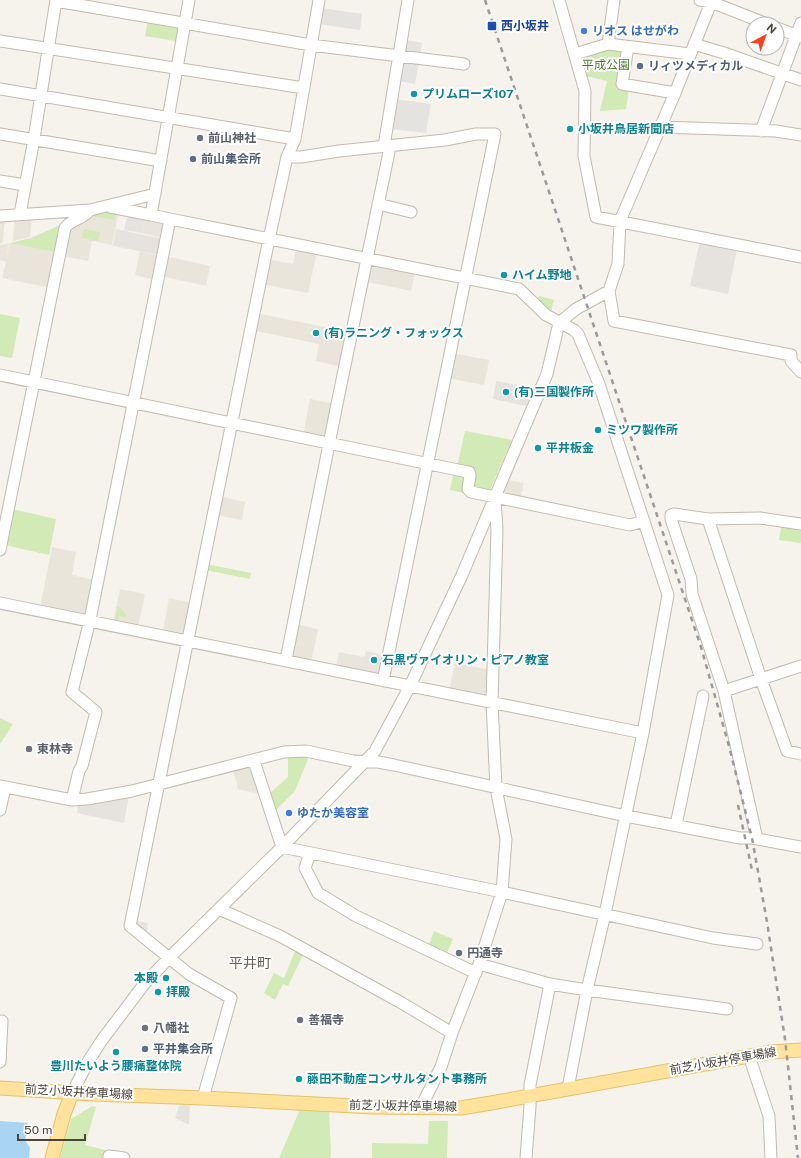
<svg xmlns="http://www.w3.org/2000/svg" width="801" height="1158" font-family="'Public Sans','Noto Sans JP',sans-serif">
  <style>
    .residential { fill: #eae5da }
    .industrial { fill: #e6e2dd }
    .green { fill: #d2eab5 }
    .parking { fill: #e5e3e0 }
    .water { fill: #a9d4f2 }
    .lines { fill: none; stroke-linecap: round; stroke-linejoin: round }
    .minor-casing { stroke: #c2bbae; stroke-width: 13 }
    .major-casing { stroke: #e6c16a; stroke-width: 15 }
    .minor { stroke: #fff; stroke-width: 11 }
    .major { stroke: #ffe39c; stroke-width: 13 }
    .rail { stroke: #9a9a9a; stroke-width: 2.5; stroke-dasharray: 5 5; stroke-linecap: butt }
    .transit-dot { fill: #1a4fb4; stroke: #fff; stroke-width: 1.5 }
    .shop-dot { fill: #3f7fe0; stroke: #fff; stroke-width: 1.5 }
    .service-dot { fill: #5c6f8a; stroke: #fff; stroke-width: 1.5 }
    .culture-dot { fill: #0f9aa8; stroke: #fff; stroke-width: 1.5 }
    .worship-dot { fill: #6b7280; stroke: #fff; stroke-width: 1.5 }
    .labels { text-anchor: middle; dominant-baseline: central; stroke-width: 4; stroke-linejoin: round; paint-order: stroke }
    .transit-label { font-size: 12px; font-weight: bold; fill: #164399; stroke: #fff; text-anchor: start }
    .shop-label { font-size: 12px; font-weight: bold; fill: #366cbe; stroke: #fff; text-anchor: start }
    .park-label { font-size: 12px; fill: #4a7f2a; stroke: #fff }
    .service-label { font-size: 12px; font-weight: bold; fill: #4e5e75; stroke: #fff; text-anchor: start }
    .culture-label { font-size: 12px; font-weight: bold; fill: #0d838f; stroke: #fff; text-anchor: start }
    .worship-label { font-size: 12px; font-weight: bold; fill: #5b616d; stroke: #fff; text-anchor: start }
    .street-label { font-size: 12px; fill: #4b4439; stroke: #fff }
    .quarter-label { font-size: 14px; fill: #6e6250; stroke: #fff }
  </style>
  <rect width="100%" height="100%" fill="#f6f3ec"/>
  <!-- residential -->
  <path class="residential" d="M 91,211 L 119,211 L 112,245 L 92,241 L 88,261 L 62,256 L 68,225 Z
    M 32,216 L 30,237 L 13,241 L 15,217 Z
    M 144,216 L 167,221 L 163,238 L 141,233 Z
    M 0,218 L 5,218 L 3,243 L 0,244 Z
    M 9,243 L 6,258 L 10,243 L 58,253 L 50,288 L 2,278 L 6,262 L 0,260 L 0,245 Z
    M 296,248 L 317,252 L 308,293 L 262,284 L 267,259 L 293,264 Z
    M 140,251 L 160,256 L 155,280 L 135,275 Z
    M 165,256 L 210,266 L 206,286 L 161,276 Z
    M 368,262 L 415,272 L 411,291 L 364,281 Z
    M 256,313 L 349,332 L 342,367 L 316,361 L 319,344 L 252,330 Z
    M 452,353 L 489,360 L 484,385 L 447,378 Z
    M 310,399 L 335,404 L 327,441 L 303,436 Z
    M 508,480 L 524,483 L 520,500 L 501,495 Z
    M 219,496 L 245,502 L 242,520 L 216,515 Z
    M 52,547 L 76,552 L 72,575 L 94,580 L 87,618 L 40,608 Z
    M 120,589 L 145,594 L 138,627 L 113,622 Z
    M 169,598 L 193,603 L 186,637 L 163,632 Z
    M 295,624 L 318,629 L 311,663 L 289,659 Z
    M 366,651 L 387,656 L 382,678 L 336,668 L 339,652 L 364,657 Z
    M 455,663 L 491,670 L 490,696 L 449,691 Z
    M 252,764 L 261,794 L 238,789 L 233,768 Z"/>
  <!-- industrial -->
  <path class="industrial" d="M 116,229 L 163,239 L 160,255 L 113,246 Z
    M 700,241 L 737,249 L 728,294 L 690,286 Z
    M 496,381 L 534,388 L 526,406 L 493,399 Z
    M 129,795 L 124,823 L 77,813 L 78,805 Z"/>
  <!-- green -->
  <path class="green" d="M 148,19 L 175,24 L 179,28 L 176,41 L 145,36 Z
    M 608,48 L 624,51 L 629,88 L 626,109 L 600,111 L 607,81 L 586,76 L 581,56 Z
    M 93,211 L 114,211 L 115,220 L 91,216 Z
    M 65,223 L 58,253 L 10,243 L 31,238 Z
    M 84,229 L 100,232 L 98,241 L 82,238 Z
    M 540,296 L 554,300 L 551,312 L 537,301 L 537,298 Z
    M 0,314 L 20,318 L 12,358 L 0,356 Z
    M 465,431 L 512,440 L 488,494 L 472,491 L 472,475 L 457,467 Z
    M 454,470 L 469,473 L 465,493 L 450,490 Z
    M 12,509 L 56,519 L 49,555 L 5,545 Z
    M 782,523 L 801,526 L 801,543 L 779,540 Z
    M 206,564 L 251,573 L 250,579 L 205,570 Z
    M 118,606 L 120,607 L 126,615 L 125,617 L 119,616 L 117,621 L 115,621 Z
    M 0,718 L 13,724 L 0,744 Z
    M 310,754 L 295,791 L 273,813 L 270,793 L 288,777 L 288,756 Z
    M 434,931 L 453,939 L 446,955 L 428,947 Z
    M 296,949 L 304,953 L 288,986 L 283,984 L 275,1000 L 264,993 L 274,973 L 284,978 Z
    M 92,1106 L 96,1107 L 85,1145 L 105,1150 L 104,1158 L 60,1158 L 71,1119 Z
    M 301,1107 L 329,1109 L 331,1151 L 330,1158 L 279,1158 Z
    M 429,1121 L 448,1121 L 447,1158 L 372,1158 L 372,1143 L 428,1144 Z"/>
  <!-- parking -->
  <path class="parking" d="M 321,8 L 362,14 L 360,30 L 319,24 Z
    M 406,40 L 422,43 L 420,57 L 404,54 Z
    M 402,59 L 419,62 L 415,84 L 398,81 Z
    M 395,99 L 431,104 L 426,133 L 390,129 Z
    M 128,213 L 144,216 L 141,233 L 124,230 Z
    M 134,921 L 148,923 L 146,936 L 133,925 Z
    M 181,1101 L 190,1102 L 189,1125 L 175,1118 Z"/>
  <!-- water -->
  <path class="water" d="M 0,1121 L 28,1123 L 25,1140 L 30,1148 L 29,1158 L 0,1158 Z"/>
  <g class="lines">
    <!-- minor casing -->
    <g class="minor-casing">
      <path id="minor" d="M 559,0 L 585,91 L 584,156 L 596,217 L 801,257
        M 614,0 L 608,44 L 690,54
        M 700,0 L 711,2 L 767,24
        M 712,0 L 675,93 L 620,221 L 618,264 L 609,291 L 614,321 L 791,355 L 791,361 L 801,372
        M 56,1 L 311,45 L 464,64
        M 777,28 L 801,37
        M 0,41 L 304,88
        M 694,44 L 724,53 L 801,80
        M 628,47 L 622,84 L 675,93
        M 575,54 L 608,44
        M 0,89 L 295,139
        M 661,127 L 776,131 L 801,135
        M 761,131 L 801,23
        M 0,134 L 161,161
        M 287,157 L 301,157 L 339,151 L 445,140 L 476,134 L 495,134 L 383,681
        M 0,181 L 25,185
        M 378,204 L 411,212
        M 110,207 L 151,215
        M 20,214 L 34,139 L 56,0
        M 0,216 L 90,210 L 155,194
        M 170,219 L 519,289 L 546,315 L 574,330 L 578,334 L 599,384 L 668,595 L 643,733 L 605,914 L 587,990 L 568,1088
        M 0,375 L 468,472 L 469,472 L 470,475 L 468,489 L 471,492 L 630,525 L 644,521
        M 708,519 L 761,679 L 787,751 L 801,754
        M 0,550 L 65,228 C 71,219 82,220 90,210
        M 0,603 L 643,733
        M 286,660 L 337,404 L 389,152 L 385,140 L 408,0
        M 724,691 L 801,666
        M 254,761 L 282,847
        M 0,786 L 72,800 L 87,799 L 132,791 L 284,752 L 306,751 L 353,761 L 378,762 L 394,765 L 626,816 L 740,838 L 752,838 L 801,847
        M 72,800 L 79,771 L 82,766 L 96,712 L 72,692 L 90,620 L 170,219 L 151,215 L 189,0
        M 0,810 L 5,787
        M 676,825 L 703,696
        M 757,839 L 724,691 L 692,594 L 691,579 L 671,519 L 671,515 L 674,514 L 708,519 L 760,518 L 801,524
        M 282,847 L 502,892 L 713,938 L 757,944
        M 310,853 L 305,868 L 318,893 L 328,899 L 356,916 L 476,973
        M 219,909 L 280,936 L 400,1002 L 452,1033
        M 479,964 L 550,984 L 587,990 L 727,1009
        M 749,1056 L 769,1116 L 771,1158
        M 0,1062 L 2,1021
        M 72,1093 L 89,1060 L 102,1040 L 145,983 L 169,958 L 282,847 L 375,751 L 410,686 L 462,575 L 547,374 L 559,323 L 576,309 L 609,291
        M 203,1098 L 231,998 L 189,974 L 130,926 L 269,239 L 287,157 L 295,139 L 319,0
        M 421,1107 L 441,1067 L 452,1033 L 479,964 L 502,892 L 506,839 L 496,788 L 492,702 L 497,530 L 495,500
        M 109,1156 L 124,1158
        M 526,1158 L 530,1106 L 530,1085 L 550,984"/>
    </g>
    <!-- major casing -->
    <g class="major-casing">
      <path id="major" d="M 0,1088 L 93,1094 L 203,1098 L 373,1107 L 461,1108 L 491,1103 L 771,1052 L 801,1050
        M 52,1158 L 64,1114 L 72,1093"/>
    </g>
    <!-- minor -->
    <use href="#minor" class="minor"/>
    <!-- major -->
    <use href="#major" class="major"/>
    <!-- rail -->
    <path class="rail" d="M 485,0 L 701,647 L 729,746 L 752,838 L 767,922 L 785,1039 L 798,1158
      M 738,805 L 752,870"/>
  </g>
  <!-- markers -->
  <rect class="transit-dot" x="487" y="21" width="10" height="10" rx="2"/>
  <g class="shop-dot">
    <circle cx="584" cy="31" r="4"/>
    <circle cx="289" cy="813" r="4"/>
  </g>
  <g class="service-dot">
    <circle cx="640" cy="66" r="4"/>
    <circle cx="193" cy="159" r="4"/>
    <circle cx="145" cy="1049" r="4"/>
  </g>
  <g class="culture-dot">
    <circle cx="414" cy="94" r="4"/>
    <circle cx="570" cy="129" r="4"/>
    <circle cx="504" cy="275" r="4"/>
    <circle cx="316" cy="333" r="4"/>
    <circle cx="506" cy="392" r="4"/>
    <circle cx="598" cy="430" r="4"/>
    <circle cx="538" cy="448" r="4"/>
    <circle cx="374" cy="660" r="4"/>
    <circle cx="166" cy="978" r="4"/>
    <circle cx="158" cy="992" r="4"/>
    <circle cx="116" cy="1052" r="4"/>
    <circle cx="299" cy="1079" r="4"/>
  </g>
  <g class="worship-dot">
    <circle cx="200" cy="138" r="4"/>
    <circle cx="29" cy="749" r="4"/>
    <circle cx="459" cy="953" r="4"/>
    <circle cx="300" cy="1020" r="4"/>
    <circle cx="145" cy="1028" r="4"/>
  </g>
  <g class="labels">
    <!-- transit labels -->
    <g class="transit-label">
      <text x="501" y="26">西小坂井</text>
    </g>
    <!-- shop labels -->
    <g class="shop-label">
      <text x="592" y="31">リオス はせがわ</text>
      <text x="297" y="813">ゆたか美容室</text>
    </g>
    <!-- park labels -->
    <g class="park-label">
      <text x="606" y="65">平成公園</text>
    </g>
    <!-- service labels -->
    <g class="service-label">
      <text x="648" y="66">リィツメディカル</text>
      <text x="201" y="159">前山集会所</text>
      <text x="153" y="1049">平井集会所</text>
    </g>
    <!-- culture labels -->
    <g class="culture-label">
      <text x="422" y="94">プリムローズ107</text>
      <text x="578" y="129">小坂井鳥居新聞店</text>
      <text x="512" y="275">ハイム野地</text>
      <text x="324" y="333">(有)ラニング・フォックス</text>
      <text x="514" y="392">(有)三国製作所</text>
      <text x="606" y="430">ミツワ製作所</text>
      <text x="546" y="448">平井板金</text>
      <text x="382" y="660">石黒ヴァイオリン・ピアノ教室</text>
      <text x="158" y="978" text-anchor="end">本殿</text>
      <text x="166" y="992">拝殿</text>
      <text x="116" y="1066" text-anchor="middle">豊川たいよう腰痛整体院</text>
      <text x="307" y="1079">藤田不動産コンサルタント事務所</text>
    </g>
    <!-- worship labels -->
    <g class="worship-label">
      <text x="208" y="138">前山神社</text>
      <text x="37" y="749">東林寺</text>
      <text x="467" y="953">円通寺</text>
      <text x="308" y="1020">善福寺</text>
      <text x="153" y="1028">八幡社</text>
    </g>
    <!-- street labels -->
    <g class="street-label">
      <text transform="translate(723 1061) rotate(-10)">前芝小坂井停車場線</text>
      <text transform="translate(79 1092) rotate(3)">前芝小坂井停車場線</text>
      <text transform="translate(403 1106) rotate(1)">前芝小坂井停車場線</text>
    </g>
    <!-- quarter labels -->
    <g class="quarter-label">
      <text x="250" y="963">平井町</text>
    </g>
  </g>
  <!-- north arrow -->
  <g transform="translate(765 36) rotate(41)"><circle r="19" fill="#ffffff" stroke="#b7b4b0"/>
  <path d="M0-3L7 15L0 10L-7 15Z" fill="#fc3f1d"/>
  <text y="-6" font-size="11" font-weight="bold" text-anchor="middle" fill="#4b4439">N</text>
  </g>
  <!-- scale -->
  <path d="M18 1134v6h67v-6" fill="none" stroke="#4b4439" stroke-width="2"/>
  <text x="24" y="1134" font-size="12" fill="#4b4439" stroke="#ffffff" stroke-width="3" paint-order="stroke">50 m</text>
</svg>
